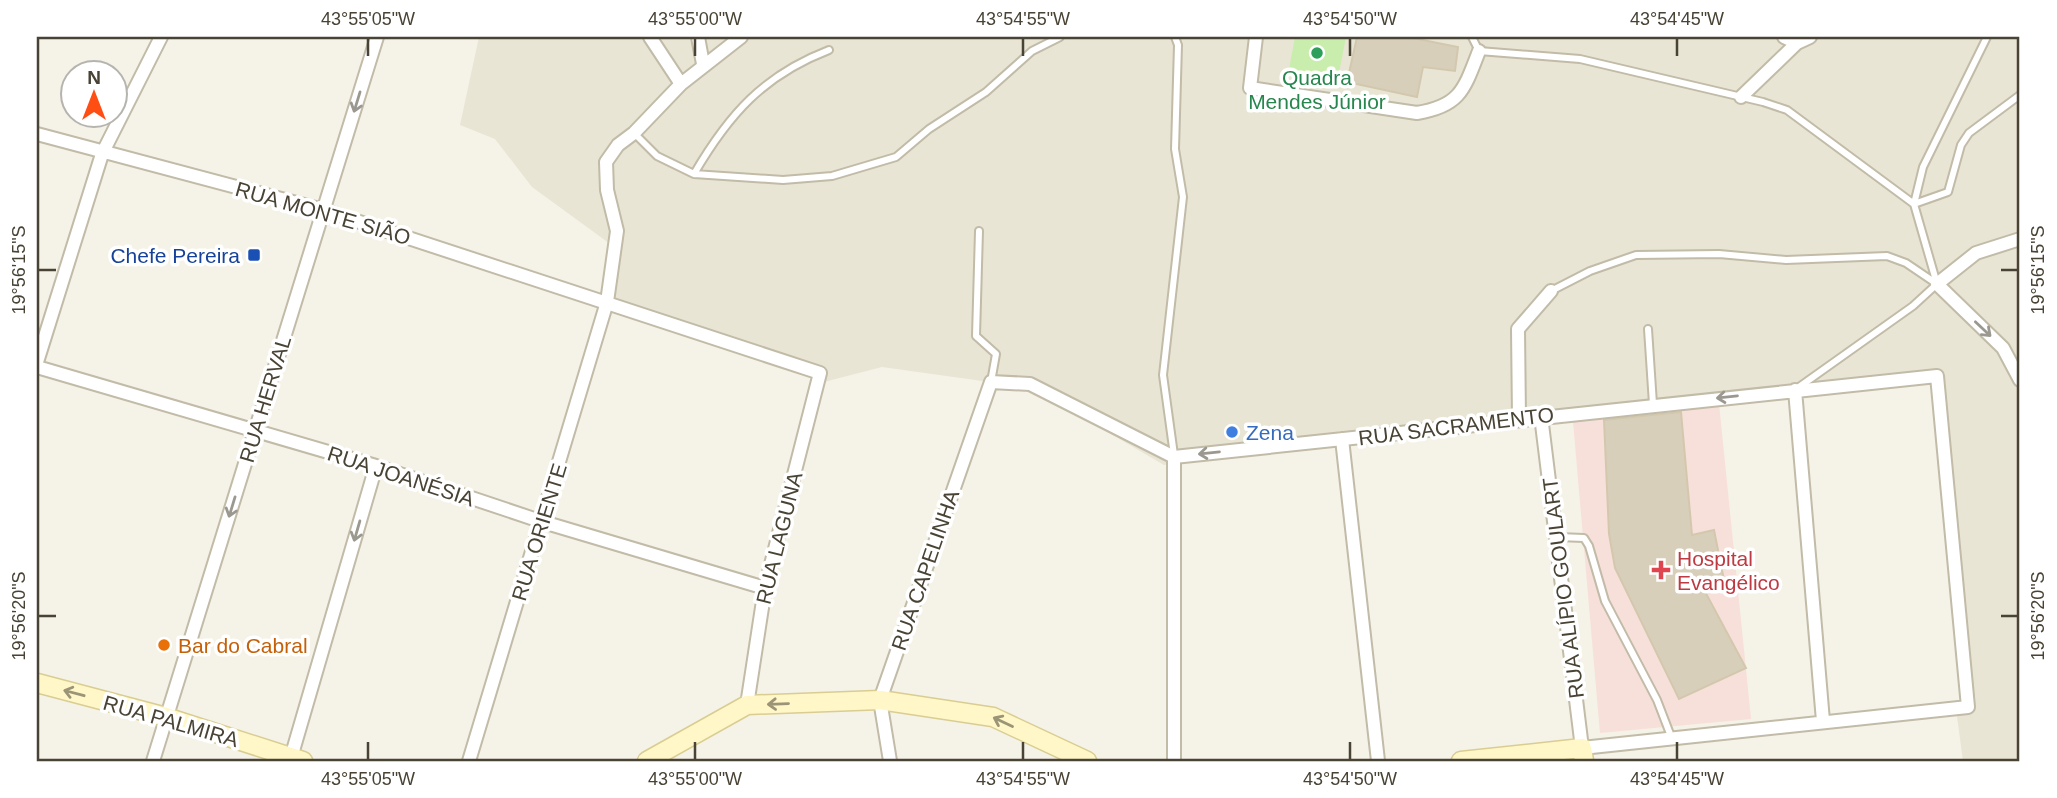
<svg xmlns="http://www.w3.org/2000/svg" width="2057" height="798" font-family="Arial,sans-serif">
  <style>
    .residential { fill: #e9e5d4 }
    .medical { fill: #f7e0d9 }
    .green { fill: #c9edac }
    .building { fill: #d8cfbb; stroke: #d3c8ae; stroke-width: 2 }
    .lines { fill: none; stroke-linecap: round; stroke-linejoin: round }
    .lane-casing { stroke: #c1bba8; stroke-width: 10 }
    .street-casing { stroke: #c1bba8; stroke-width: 16 }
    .secondary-casing { stroke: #d9cd92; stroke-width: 21 }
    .lane { stroke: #fff; stroke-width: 6 }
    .street { stroke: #fff; stroke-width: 12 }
    .secondary { stroke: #fff7c7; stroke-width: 18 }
    .oneway { stroke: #9b9890 }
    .oneway2 { stroke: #9b9477 }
    .ticks { fill: none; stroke: #494335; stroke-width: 2.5 }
    .leisure-dot { fill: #2e9e5b; stroke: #fff; stroke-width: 2.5 }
    .transit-dot { fill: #1a4fb4; stroke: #fff; stroke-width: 2.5 }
    .shop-dot { fill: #3f7fe0; stroke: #fff; stroke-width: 2.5 }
    .health-dot { fill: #e0444e; stroke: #fff; stroke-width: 2.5 }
    .food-dot { fill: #e8710a; stroke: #fff; stroke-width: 2.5 }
    .labels { text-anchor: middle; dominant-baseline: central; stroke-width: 7; stroke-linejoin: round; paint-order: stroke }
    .leisure-label { font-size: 21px; fill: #27864d; stroke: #fff }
    .street-label { font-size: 21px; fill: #494335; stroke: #fff }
    .transit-label { font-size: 21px; fill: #164399; stroke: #fff; text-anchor: end }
    .shop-label { font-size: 21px; fill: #366cbe; stroke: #fff; text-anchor: start }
    .health-label { font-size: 21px; fill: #be3a42; stroke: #fff; text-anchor: start }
    .food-label { font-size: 21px; fill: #c56008; stroke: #fff; text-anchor: start }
    .neatline { fill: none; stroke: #494335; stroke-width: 2.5 }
    .ticks-label { font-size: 18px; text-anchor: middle; fill: #494335 }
  </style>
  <rect width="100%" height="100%" fill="#f5f2e7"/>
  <!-- residential -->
  <path class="residential" d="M 479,37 L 2020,37 L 2020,761 L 1963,761 L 1956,709 L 1971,703 L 1935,383 L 1164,465 L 1032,388 L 882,367 L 824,382 L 600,308 L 613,246 L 532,187 L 495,139 L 460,125 Z"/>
  <!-- medical -->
  <path class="medical" d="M 1719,404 L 1751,719 L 1600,733 L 1573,421 Z"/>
  <!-- green -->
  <path class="green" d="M 1295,37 L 1346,37 L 1338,78 L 1289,69 Z"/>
  <!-- building -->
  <path class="building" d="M 1357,37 L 1408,37 L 1458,47 L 1455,71 L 1423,67 L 1417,97 L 1347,82 Z
    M 1681,412 L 1692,535 L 1714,530 L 1724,580 L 1702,586 L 1746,668 L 1679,699 L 1615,568 L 1609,534 L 1604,420 Z"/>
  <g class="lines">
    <!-- lane casing -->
    <g class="lane-casing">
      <path id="lane" d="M 1472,37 L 1479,51 L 1580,59 L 1763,102 L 1787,110 L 1914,204 L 1948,192 L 1961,145 L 1969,133 L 2020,95
        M 634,133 L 657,156 L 694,174 L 783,180 L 832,176 L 896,157 L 929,129 L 986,92 L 1032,51 L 1060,37
        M 694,174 C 729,114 764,75 829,50
        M 979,231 L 976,336 L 996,354 L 991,382
        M 1551,291 L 1590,271 L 1636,255 L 1719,254 L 1786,260 L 1887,256 L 1906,263 L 1937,284
        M 1648,329 L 1653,404
        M 1799,387 L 1913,306 L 1937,284 L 1914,204 L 1923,167 L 1987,37
        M 1174,455 L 1163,375 L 1183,197 L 1175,149 L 1178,45 L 1175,37
        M 1558,537 L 1584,538 L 1589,546 L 1605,601 L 1657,700 L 1672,739"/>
    </g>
    <!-- street casing -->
    <g class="street-casing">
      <path id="street" d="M 650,37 L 681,84
        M 698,37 L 703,64
        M 1256,37 L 1250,88 L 1417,113 C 1460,106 1464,90 1479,51
        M 1784,37 L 1797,43
        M 1741,97 L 1797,43 L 1810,37
        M 37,134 L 323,210 L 820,373 L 765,588 L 747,705
        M 2020,239 L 1976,253 L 1937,284 L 2003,348 L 2020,380
        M 37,362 L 102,154 L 161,37
        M 37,367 L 376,466 L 543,522 L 765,588
        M 1795,390 L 1823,721
        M 1519,419 L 1518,329 L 1551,291
        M 1342,439 L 1378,761
        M 1174,457 L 1174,761
        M 153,761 L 377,37
        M 290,761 L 376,466
        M 469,761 L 607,302 L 617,231 L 607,190 L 606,162 L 618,145 L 634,133 L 681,84 L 741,37
        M 890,761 L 880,700 L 991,382 L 1030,384 L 1174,457 L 1937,376 L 1968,707 L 1582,748 L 1541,416"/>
    </g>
    <!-- secondary casing -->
    <g class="secondary-casing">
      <path id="secondary" d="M 37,683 L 166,717 L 303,761
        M 647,761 L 747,705 L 880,700 L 993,717 L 1087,761
        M 1461,761 L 1582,748 L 1584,761"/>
    </g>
    <!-- lane -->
    <use href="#lane" class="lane"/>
    <!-- street -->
    <use href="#street" class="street"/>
    <!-- secondary -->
    <use href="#secondary" class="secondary"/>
  </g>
  <!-- one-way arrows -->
  <defs><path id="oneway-shaft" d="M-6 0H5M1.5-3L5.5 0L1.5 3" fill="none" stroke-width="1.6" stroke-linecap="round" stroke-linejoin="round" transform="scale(1.75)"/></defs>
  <g class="oneway">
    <use href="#oneway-shaft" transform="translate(357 102) rotate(107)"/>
    <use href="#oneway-shaft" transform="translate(1983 329) rotate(43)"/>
    <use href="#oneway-shaft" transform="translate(1727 397) rotate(174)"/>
    <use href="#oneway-shaft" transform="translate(1209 453) rotate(174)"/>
    <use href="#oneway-shaft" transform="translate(232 507) rotate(107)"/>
    <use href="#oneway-shaft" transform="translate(357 531) rotate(106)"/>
  </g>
  <g class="oneway2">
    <use href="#oneway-shaft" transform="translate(74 693) rotate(-165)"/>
    <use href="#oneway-shaft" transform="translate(778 704) rotate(178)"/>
    <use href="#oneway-shaft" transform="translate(1003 722) rotate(-155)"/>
  </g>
  <!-- ticks -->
  <path class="ticks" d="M 368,38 L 368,56M 695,38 L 695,56M 1023,38 L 1023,56M 1350,38 L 1350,56M 1677,38 L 1677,56M 38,270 L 56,270M 2001,270 L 2018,270M 38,616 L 56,616M 2001,616 L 2018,616M 368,742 L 368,760M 695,742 L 695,760M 1023,742 L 1023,760M 1350,742 L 1350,760M 1677,742 L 1677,760"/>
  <!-- markers -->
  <circle class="leisure-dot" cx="1317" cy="53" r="7"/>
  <rect class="transit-dot" x="247" y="248" width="14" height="14" rx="3.5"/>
  <circle class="shop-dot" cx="1232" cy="432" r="7"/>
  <path class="health-dot" d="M1657.5 559.5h7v7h7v7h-7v7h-7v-7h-7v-7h7z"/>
  <circle class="food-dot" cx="164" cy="645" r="7"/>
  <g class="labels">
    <!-- leisure labels -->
    <g class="leisure-label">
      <text x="1317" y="77">Quadra<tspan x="1317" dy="24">Mendes Júnior</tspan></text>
    </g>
    <!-- street labels -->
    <g class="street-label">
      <text transform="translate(323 213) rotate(16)">RUA MONTE SIÃO</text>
      <text transform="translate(265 399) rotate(-73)">RUA HERVAL</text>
      <text transform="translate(1456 426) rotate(-7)">RUA SACRAMENTO</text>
      <text transform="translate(401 476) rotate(18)">RUA JOANÉSIA</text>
      <text transform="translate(539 532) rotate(-73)">RUA ORIENTE</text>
      <text transform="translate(779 538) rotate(-76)">RUA LAGUNA</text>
      <text transform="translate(925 570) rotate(-71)">RUA CAPELINHA</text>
      <text transform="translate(1563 588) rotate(-97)">RUA ALÍPIO GOULART</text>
      <text transform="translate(171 721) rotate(16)">RUA PALMIRA</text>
    </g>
    <!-- transit labels -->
    <g class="transit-label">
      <text x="240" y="255">Chefe Pereira</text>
    </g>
    <!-- shop labels -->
    <g class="shop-label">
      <text x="1246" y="432">Zena</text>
    </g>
    <!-- health labels -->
    <g class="health-label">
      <text x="1677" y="558">Hospital<tspan x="1677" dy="24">Evangélico</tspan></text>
    </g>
    <!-- food labels -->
    <g class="food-label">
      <text x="178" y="645">Bar do Cabral</text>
    </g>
  </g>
  <!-- border -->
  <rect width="2057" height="798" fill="none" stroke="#ffffff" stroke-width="77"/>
  <!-- north arrow -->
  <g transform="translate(94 94)"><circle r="33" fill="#ffffff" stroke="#b6b4ae" stroke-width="2"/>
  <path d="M0-5L12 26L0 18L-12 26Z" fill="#ff4e14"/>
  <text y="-10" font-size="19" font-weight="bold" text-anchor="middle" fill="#494335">N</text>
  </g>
  <rect x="38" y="38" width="1980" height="722" class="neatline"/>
  <g class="ticks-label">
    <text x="368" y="25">43°55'05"W</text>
    <text x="695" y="25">43°55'00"W</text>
    <text x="1023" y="25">43°54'55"W</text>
    <text x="1350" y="25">43°54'50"W</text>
    <text x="1677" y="25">43°54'45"W</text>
    <text transform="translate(19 270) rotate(-90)" y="6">19°56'15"S</text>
    <text transform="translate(2038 270) rotate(-90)" y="6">19°56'15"S</text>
    <text transform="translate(19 616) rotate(-90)" y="6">19°56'20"S</text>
    <text transform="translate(2038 616) rotate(-90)" y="6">19°56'20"S</text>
    <text x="368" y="785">43°55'05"W</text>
    <text x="695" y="785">43°55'00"W</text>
    <text x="1023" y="785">43°54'55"W</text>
    <text x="1350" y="785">43°54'50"W</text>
    <text x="1677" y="785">43°54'45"W</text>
  </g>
</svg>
